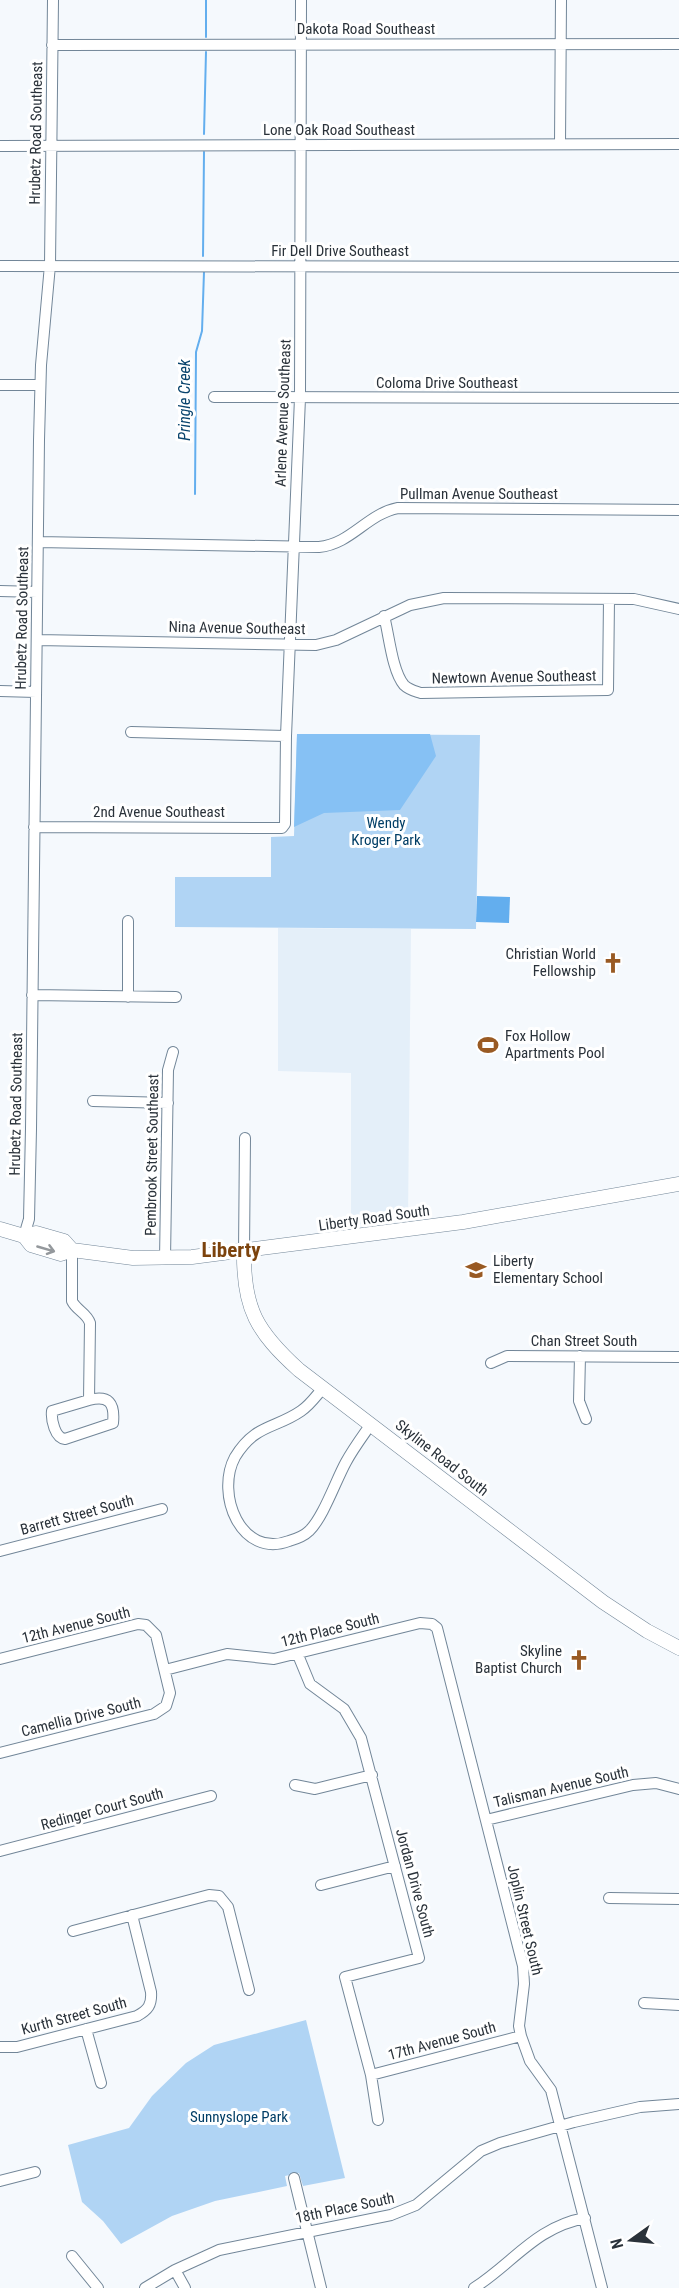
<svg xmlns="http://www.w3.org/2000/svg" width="679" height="2288" font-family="'Roboto Condensed',sans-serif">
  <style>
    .built { fill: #e4eff9 }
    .green { fill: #b0d4f4 }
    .forest { fill: #86c1f4 }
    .water { fill: #63aeee }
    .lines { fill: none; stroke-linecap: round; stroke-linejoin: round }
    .stream { stroke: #63aeee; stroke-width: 2 }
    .minor-casing { stroke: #728698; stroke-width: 12 }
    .major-casing { stroke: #728698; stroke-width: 15 }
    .minor { stroke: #fff; stroke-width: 10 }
    .major { stroke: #fff; stroke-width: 14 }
    .oneway { stroke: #94989c }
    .labels { text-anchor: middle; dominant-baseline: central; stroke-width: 6; stroke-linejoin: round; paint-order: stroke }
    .street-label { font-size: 15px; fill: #2a323a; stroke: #fff }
    .park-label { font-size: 15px; fill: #013e66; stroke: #fff }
    .poi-label { font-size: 15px; fill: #2a323a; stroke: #fff; text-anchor: end }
    .water-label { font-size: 16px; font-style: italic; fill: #09446d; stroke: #fff }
    .district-label { font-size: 21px; font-weight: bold; fill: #7c430d; stroke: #fff }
  </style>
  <rect width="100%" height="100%" fill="#f5f9fd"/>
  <!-- built -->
  <path class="built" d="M 278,928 L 411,929 L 408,1219 L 373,1224 L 351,1224 L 351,1073 L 278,1071 Z"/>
  <!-- green -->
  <path class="green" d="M 297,734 L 480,735 L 476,929 L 175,927 L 175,877 L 271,877 L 271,837 L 294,836 Z
    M 306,2020 L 345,2178 L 303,2186 L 299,2173 L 285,2176 L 287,2186 L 215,2201 L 172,2216 L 121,2244 L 103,2221 L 82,2202 L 68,2145 L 129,2128 L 152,2096 L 186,2063 L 214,2045 Z"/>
  <!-- forest -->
  <path class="forest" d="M 297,734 L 430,734 L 436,756 L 400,810 L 324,813 L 294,827 Z"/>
  <!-- water -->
  <path class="water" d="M 477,896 L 510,897 L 509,923 L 476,922 Z"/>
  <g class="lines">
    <!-- stream -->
    <path class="stream" d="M 206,0 L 206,37
      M 204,134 L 206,52
      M 203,256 L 204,152
      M 195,494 L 196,352 L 202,331 L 204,272"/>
    <!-- minor casing -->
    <g class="minor-casing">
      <path id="minor" d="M 52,45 L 679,44
        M 560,144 L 561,0
        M 0,146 L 679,144
        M 0,266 L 679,267
        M 0,385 L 40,385
        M 214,397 L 679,398
        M 38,542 L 319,547 C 351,544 367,514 398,508 L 679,510
        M 0,591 L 37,592
        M 384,616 C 389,634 392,671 404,685 C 409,690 415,691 421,693 L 608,690 L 609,599
        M 37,640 L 316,645 L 336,640 L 410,605 L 444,598 L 634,599 L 679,609
        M 0,691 L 36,692
        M 131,732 L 286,736
        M 34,827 L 282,828 L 285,824 L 286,736 L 300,398 L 301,0
        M 32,995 L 176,997
        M 128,997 L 128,921
        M 93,1101 L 168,1103
        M 24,1236 L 29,1219 L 31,1129 L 39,440 L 41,365 L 50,265 L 53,0
        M 72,1250 L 72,1301 C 76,1310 87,1313 90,1323 L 89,1400 L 52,1411 C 51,1420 55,1438 65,1439 L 113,1423 C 115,1403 109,1395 89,1400
        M 244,1251 L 245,1138
        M 165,1259 L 168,1070 L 173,1052
        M 580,1356 L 579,1401 L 586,1419
        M 491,1363 L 507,1356 L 679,1357
        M 323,1388 C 316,1396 310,1405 301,1411 C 275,1429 255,1424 235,1457 C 215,1494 241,1559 289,1541 C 296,1539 304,1536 309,1531 C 323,1518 336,1480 346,1462 C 353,1449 362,1437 371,1424
        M 0,1551 L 162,1509
        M 298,1655 L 310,1684 L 344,1709 L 361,1738 L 419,1958 L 345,1977 L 371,2075 L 378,2120
        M 0,1659 L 138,1624 L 146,1625 L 156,1635 L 170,1693 L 166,1706 L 154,1714 L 0,1753
        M 165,1670 L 227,1654 L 274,1659 L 420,1623 L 432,1624 L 437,1628 L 523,1966 L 524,1984 L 519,2026 L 521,2036 L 530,2061 L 551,2090 L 602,2288
        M 295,1785 L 315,1789 L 372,1775
        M 486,1820 L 633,1785 L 656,1783 L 679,1789
        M 0,1851 L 211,1796
        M 321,1885 L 395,1866
        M 609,1898 L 679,1899
        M 73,1931 L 209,1895 L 219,1896 L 228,1907 L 249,1990
        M 644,2003 L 679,2005
        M 86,2029 L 101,2083
        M 0,2047 L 17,2047 L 137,2016 C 148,2010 152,2005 151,1992 L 132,1915
        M 371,2075 L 521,2036
        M 294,2178 L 321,2288
        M 0,2181 L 35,2172
        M 72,2256 L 98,2288
        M 175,2270 L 185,2288
        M 145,2288 L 175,2270 L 219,2250 L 391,2215 L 416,2205 L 481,2151 L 500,2143 L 574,2122 L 640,2107 L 679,2104
        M 474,2288 C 513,2263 536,2227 585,2218"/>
    </g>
    <!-- major casing -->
    <g class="major-casing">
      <path id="major" d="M 0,1229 L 24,1236 L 36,1233 L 64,1241 L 72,1250
        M 24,1236 L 31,1245 L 61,1254 L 72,1250 L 133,1258 L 192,1257 L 463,1222 L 679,1184
        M 244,1251 C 243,1309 257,1332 299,1370 L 603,1602 L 647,1631 L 679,1648"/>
    </g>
    <!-- minor -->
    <use href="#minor" class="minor"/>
    <!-- major -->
    <use href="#major" class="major"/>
  </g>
  <!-- one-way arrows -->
  <defs><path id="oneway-shaft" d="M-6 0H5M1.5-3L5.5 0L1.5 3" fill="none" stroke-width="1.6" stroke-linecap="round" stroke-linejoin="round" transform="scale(1.5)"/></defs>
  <use class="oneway" href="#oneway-shaft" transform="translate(46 1249) rotate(16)"/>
  <!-- icons -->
  <defs>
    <g id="church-bare" transform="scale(1.62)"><path d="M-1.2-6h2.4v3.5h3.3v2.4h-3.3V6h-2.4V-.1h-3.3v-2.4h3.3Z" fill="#995a23" stroke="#fff" stroke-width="2.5" paint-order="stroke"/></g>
    <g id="stadium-bare" transform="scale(1.62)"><path d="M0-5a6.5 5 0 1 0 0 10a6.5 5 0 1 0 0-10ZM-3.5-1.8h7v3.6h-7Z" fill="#995a23" stroke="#fff" stroke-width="2.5" paint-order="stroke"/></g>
    <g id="school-bare" transform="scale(1.62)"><path d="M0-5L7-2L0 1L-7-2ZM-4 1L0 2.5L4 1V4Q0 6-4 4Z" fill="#995a23" stroke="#fff" stroke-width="2.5" paint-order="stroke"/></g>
  </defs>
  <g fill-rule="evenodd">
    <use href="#church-bare" x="613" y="963"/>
    <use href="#stadium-bare" x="488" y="1045"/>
    <use href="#school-bare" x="476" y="1270"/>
    <use href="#church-bare" x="579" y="1660"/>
  </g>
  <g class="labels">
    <!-- street labels -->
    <g class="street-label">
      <text x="366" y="29">Dakota Road Southeast</text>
      <text x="339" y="130">Lone Oak Road Southeast</text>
      <text transform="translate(36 133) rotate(-89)">Hrubetz Road Southeast</text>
      <text x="340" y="251">Fir Dell Drive Southeast</text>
      <text x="447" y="383">Coloma Drive Southeast</text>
      <text transform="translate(283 413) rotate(-88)">Arlene Avenue Southeast</text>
      <text x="479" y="494">Pullman Avenue Southeast</text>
      <text transform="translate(22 618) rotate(-89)">Hrubetz Road Southeast</text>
      <text transform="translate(237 628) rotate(1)">Nina Avenue Southeast</text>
      <text transform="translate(514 677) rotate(-1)">Newtown Avenue Southeast</text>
      <text x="159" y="812">2nd Avenue Southeast</text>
      <text transform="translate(16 1104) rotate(-89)">Hrubetz Road Southeast</text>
      <text transform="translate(152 1155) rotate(-89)">Pembrook Street Southeast</text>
      <text transform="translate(374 1218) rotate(-8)">Liberty Road South</text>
      <text x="584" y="1341">Chan Street South</text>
      <text transform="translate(442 1458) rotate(38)">Skyline Road South</text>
      <text transform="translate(77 1515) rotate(-15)">Barrett Street South</text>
      <text transform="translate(76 1625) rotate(-14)">12th Avenue South</text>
      <text transform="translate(330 1630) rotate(-14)">12th Place South</text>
      <text transform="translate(81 1717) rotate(-14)">Camellia Drive South</text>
      <text transform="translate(561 1787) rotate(-13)">Talisman Avenue South</text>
      <text transform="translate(102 1809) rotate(-15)">Redinger Court South</text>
      <text transform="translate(415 1883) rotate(75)">Jordan Drive South</text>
      <text transform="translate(525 1920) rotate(77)">Joplin Street South</text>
      <text transform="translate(74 2016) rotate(-15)">Kurth Street South</text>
      <text transform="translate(442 2041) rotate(-15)">17th Avenue South</text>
      <text transform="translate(345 2208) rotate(-12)">18th Place South</text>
    </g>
    <!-- park labels -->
    <g class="park-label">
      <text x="386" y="823">Wendy<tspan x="386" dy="17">Kroger Park</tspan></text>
      <text x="239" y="2117">Sunnyslope Park</text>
    </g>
    <!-- poi labels -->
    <g class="poi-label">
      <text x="596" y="954">Christian World<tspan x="596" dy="17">Fellowship</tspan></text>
      <text x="505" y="1036" text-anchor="start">Fox Hollow<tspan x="505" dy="17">Apartments Pool</tspan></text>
      <text x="493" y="1261" text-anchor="start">Liberty<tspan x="493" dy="17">Elementary School</tspan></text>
      <text x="562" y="1651">Skyline<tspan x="562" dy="17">Baptist Church</tspan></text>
    </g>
    <!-- water labels -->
    <g class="water-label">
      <text transform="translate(184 400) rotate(-90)">Pringle Creek</text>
    </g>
    <!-- district labels -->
    <g class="district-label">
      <text x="231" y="1250">Liberty</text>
    </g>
  </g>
  <!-- north arrow -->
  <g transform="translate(631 2240) rotate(255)" stroke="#ffffff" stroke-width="4.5" paint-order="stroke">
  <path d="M0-4.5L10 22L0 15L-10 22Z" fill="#2a323a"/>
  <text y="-9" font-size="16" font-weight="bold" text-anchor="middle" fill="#2a323a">N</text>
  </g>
</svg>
